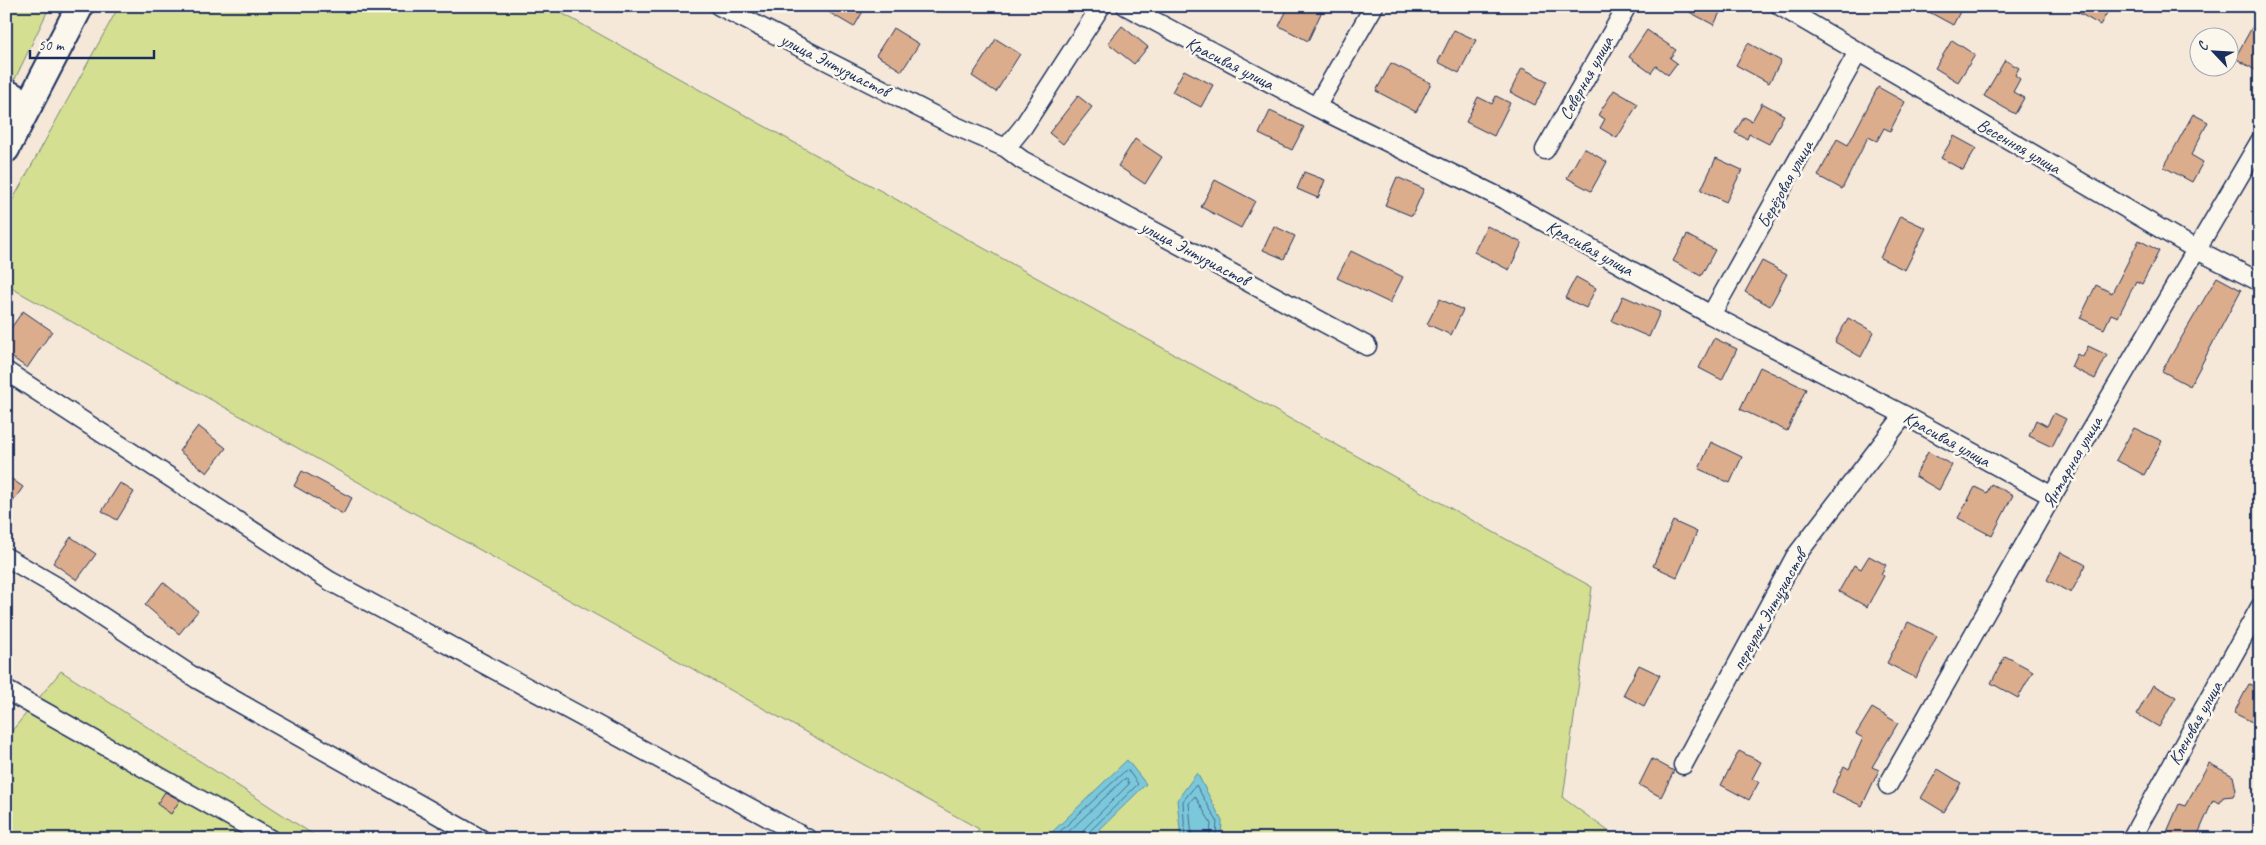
<svg xmlns="http://www.w3.org/2000/svg" width="2266" height="845" font-family="Caveat,sans-serif">
  <style>
    .green { fill: #d4df92; stroke: #788778 }
    .water { fill: #7cc8db; stroke: #558ba9 }
    .lines { fill: none; stroke-linecap: round; stroke-linejoin: round }
    .shore { stroke: #426c90; stroke-width: 1 }
    .building { fill: #dbad8c; stroke: #1b2f5e }
    .street-casing { stroke: #1b2f5e; stroke-width: 21 }
    .secondary-casing { stroke: #1b2f5e; stroke-width: 28 }
    .primary-casing { stroke: #1b2f5e; stroke-width: 30 }
    .street { stroke: #fbf7ec; stroke-width: 18 }
    .secondary { stroke: #fbf7ec; stroke-width: 24 }
    .primary { stroke: #fbf7ec; stroke-width: 26 }
    .labels { text-anchor: middle; dominant-baseline: central; stroke-width: 5; stroke-linejoin: round; paint-order: stroke }
    .street-label { font-size: 18px; fill: #1b2f5e; stroke: #fbf7ec }
  </style>
  <rect width="100%" height="100%" fill="#f5e8d9"/>
  <filter id="ink" filterUnits="userSpaceOnUse"><feTurbulence type="fractalNoise" baseFrequency=".02" numOctaves="2"/><feDisplacementMap in="SourceGraphic" scale="10" xChannelSelector="R" yChannelSelector="G"/><feConvolveMatrix kernelMatrix="1 2 1 2 8 2 1 2 1" color-interpolation-filters="sRGB"/></filter>
  <g filter="url(#ink)">
    <!-- green -->
    <path class="green" d="M 6,6 L 50,6 L 15,79 L 6,74 Z
      M 119,6 L 549,6 L 1592,587 L 1563,798 L 1619,839 L 972,839 L 979,829 L 6,285 L 6,212 Z
      M 61,671 L 320,839 L 6,839 L 6,738 Z"/>
    <!-- water -->
    <path class="water" d="M 1127,760 L 1146,784 L 1090,839 L 1045,839 Z
      M 1197,773 L 1222,821 L 1221,839 L 1181,839 L 1177,800 Z"/>
    <g class="lines">
      <!-- shore -->
      <path class="shore" d="M 1052,839 L 1127,769 L 1138,784 L 1088,833 L 1087,839
        M 1061,839 L 1124,779 L 1127,779 L 1129,784 L 1084,829 L 1080,839
        M 1185,839 L 1183,801 L 1196,785 L 1217,821 L 1216,839
        M 1192,839 L 1189,803 L 1195,796 L 1211,823 L 1210,839"/>
    </g>
    <!-- building -->
    <path class="building" d="M 818,6 L 866,6 L 854,27 Z
      M 1289,6 L 1312,6 L 1322,11 L 1308,41 L 1279,26 Z
      M 1678,6 L 1723,6 L 1714,25 Z
      M 1918,6 L 1963,6 L 1953,25 Z
      M 2067,6 L 2111,6 L 2100,25 Z
      M 2260,13 L 2260,73 L 2235,58 Z
      M 1122,26 L 1148,47 L 1134,64 L 1108,43 Z
      M 893,28 L 919,44 L 902,71 L 876,55 Z
      M 1454,30 L 1476,40 L 1459,73 L 1438,62 Z
      M 1647,30 L 1676,50 L 1670,58 L 1677,63 L 1668,75 L 1656,66 L 1651,73 L 1629,57 Z
      M 996,39 L 1020,54 L 996,92 L 972,76 Z
      M 1952,40 L 1975,55 L 1958,82 L 1935,68 Z
      M 1748,43 L 1781,61 L 1769,83 L 1736,65 Z
      M 2005,60 L 2019,68 L 2015,75 L 2020,79 L 2013,92 L 2024,98 L 2015,114 L 1984,96 Z
      M 1391,63 L 1431,83 L 1416,112 L 1376,91 Z
      M 1522,68 L 1547,81 L 1535,105 L 1510,92 Z
      M 1184,70 L 1213,85 L 1201,107 L 1172,92 Z
      M 1878,87 L 1905,102 L 1890,131 L 1884,128 L 1877,141 L 1868,137 L 1842,189 L 1818,176 L 1837,139 L 1848,145 Z
      M 1614,90 L 1638,104 L 1617,138 L 1600,128 L 1605,119 L 1598,115 Z
      M 1078,96 L 1092,107 L 1063,144 L 1049,133 Z
      M 1496,96 L 1510,103 L 1494,136 L 1466,122 L 1478,97 L 1492,104 Z
      M 1762,103 L 1784,115 L 1769,144 L 1749,134 L 1747,139 L 1735,133 L 1744,117 L 1752,121 Z
      M 1270,111 L 1304,127 L 1292,150 L 1259,134 Z
      M 2193,114 L 2208,122 L 2191,155 L 2203,162 L 2192,182 L 2164,167 Z
      M 1954,136 L 1976,148 L 1963,170 L 1941,158 Z
      M 1135,139 L 1162,157 L 1145,184 L 1118,166 Z
      M 1584,148 L 1607,162 L 1591,191 L 1567,178 Z
      M 1716,158 L 1742,170 L 1726,202 L 1701,190 Z
      M 1304,172 L 1325,180 L 1318,198 L 1297,189 Z
      M 1397,177 L 1424,189 L 1412,216 L 1385,205 Z
      M 1215,180 L 1255,201 L 1241,228 L 1201,207 Z
      M 1900,216 L 1926,228 L 1905,270 L 1880,258 Z
      M 1274,226 L 1295,236 L 1284,259 L 1263,250 Z
      M 1487,226 L 1522,243 L 1509,270 L 1474,252 Z
      M 1687,235 L 1715,250 L 1701,276 L 1673,261 Z
      M 2139,240 L 2159,251 L 2142,284 L 2136,281 L 2118,317 L 2111,314 L 2104,329 L 2080,318 L 2096,285 L 2112,293 Z
      M 1351,251 L 1403,277 L 1390,303 L 1337,278 Z
      M 1762,261 L 1787,274 L 1770,306 L 1745,292 Z
      M 1576,277 L 1596,288 L 1586,308 L 1565,298 Z
      M 2217,277 L 2241,290 L 2190,386 L 2162,371 Z
      M 1623,296 L 1660,312 L 1649,337 L 1612,321 Z
      M 1440,299 L 1463,310 L 1451,335 L 1427,324 Z
      M 23,311 L 52,331 L 27,368 L 6,353 L 6,335 Z
      M 1848,318 L 1874,332 L 1861,357 L 1835,342 Z
      M 1714,338 L 1737,349 L 1722,380 L 1699,368 Z
      M 2088,346 L 2107,355 L 2095,379 L 2071,367 L 2077,354 L 2083,357 Z
      M 1760,367 L 1806,389 L 1787,431 L 1740,409 Z
      M 2054,413 L 2066,419 L 2052,447 L 2029,436 L 2036,420 L 2047,426 Z
      M 198,426 L 226,448 L 207,473 L 179,451 Z
      M 2134,428 L 2162,441 L 2144,475 L 2116,460 Z
      M 1711,442 L 1742,457 L 1730,483 L 1699,469 Z
      M 1928,452 L 1952,465 L 1939,490 L 1915,476 Z
      M 302,471 L 352,498 L 343,514 L 294,486 Z
      M 6,475 L 23,487 L 6,512 Z
      M 120,483 L 134,492 L 117,520 L 102,511 Z
      M 1991,484 L 2013,495 L 1992,536 L 1958,518 L 1975,487 L 1987,493 Z
      M 1673,521 L 1697,532 L 1677,577 L 1653,566 Z
      M 71,537 L 96,554 L 77,580 L 53,563 Z
      M 2061,552 L 2086,565 L 2071,593 L 2047,580 Z
      M 1869,556 L 1886,565 L 1881,574 L 1884,576 L 1867,607 L 1839,591 L 1854,565 L 1861,569 Z
      M 163,582 L 198,611 L 179,634 L 145,605 Z
      M 1908,622 L 1937,636 L 1916,678 L 1887,663 Z
      M 2005,656 L 2033,671 L 2018,698 L 1991,683 Z
      M 1639,665 L 1660,675 L 1644,706 L 1623,695 Z
      M 2249,684 L 2260,689 L 2260,726 L 2234,713 Z
      M 2153,685 L 2176,697 L 2159,727 L 2137,714 Z
      M 1872,708 L 1898,723 L 1872,767 L 1879,770 L 1862,806 L 1832,792 L 1844,766 L 1849,769 L 1863,738 L 1856,734 Z
      M 1739,751 L 1761,762 L 1752,779 L 1759,782 L 1749,800 L 1721,785 Z
      M 1652,759 L 1674,771 L 1661,797 L 1639,785 Z
      M 2209,763 L 2233,776 L 2236,790 L 2233,796 L 2223,797 L 2220,803 L 2213,800 L 2196,839 L 2164,839 L 2179,804 L 2185,806 Z
      M 1938,769 L 1961,783 L 1944,812 L 1921,798 Z
      M 165,792 L 180,800 L 171,814 L 157,804 Z"/>
    <g class="lines">
      <!-- street casing -->
      <g class="street-casing">
        <path id="street" d="M 719,6 L 951,124 L 1006,148
          M 1101,6 L 1023,127 L 1006,148 L 1022,160 L 1367,346
          M 1126,6 L 1316,107 L 1501,198 L 1711,315 L 1904,415 L 2052,496
          M 1780,6 L 2197,250 L 2260,282
          M 1316,107 L 1374,6
          M 1545,150 L 1627,6
          M 1711,315 L 1858,52
          M 6,371 L 330,581 L 808,839
          M 6,557 L 56,586 L 197,679 L 481,839
          M 6,690 L 270,839
          M 1683,765 L 1795,557 L 1904,415
          M 1888,785 L 2052,496 L 2260,141
          M 2131,839 L 2260,607"/>
      </g>
      <!-- secondary casing -->
      <g class="secondary-casing">
        <path id="secondary" d="M 6,91 L 30,105"/>
      </g>
      <!-- primary casing -->
      <g class="primary-casing">
        <path id="primary" d="M 6,149 L 80,6"/>
      </g>
      <!-- street -->
      <use href="#street" class="street"/>
      <!-- secondary -->
      <use href="#secondary" class="secondary"/>
      <!-- primary -->
      <use href="#primary" class="primary"/>
    </g>
  </g>
  <g class="labels">
    <!-- street labels -->
    <g class="street-label">
      <text transform="translate(1230 63) rotate(27)">Красивая улица</text>
      <text transform="translate(835 65) rotate(27)">улица Энтузиастов</text>
      <text transform="translate(1586 78) rotate(-61)">Северная улица</text>
      <text transform="translate(2019 146) rotate(30)">Весенняя улица</text>
      <text transform="translate(1785 184) rotate(-61)">Берёзовая улица</text>
      <text transform="translate(1590 248) rotate(29)">Красивая улица</text>
      <text transform="translate(1195 253) rotate(28)">улица Энтузиастов</text>
      <text transform="translate(1947 439) rotate(29)">Красивая улица</text>
      <text transform="translate(2072 462) rotate(-60)">Янтарная улица</text>
      <text transform="translate(1769 610) rotate(-61)">переулок Энтузиастов</text>
      <text transform="translate(2195 723) rotate(-61)">Кленовая улица</text>
    </g>
  </g>
  <!-- margin -->
  <rect width="2266" height="845" fill="none" stroke="#fbf7ec" stroke-width="25"/>
  <rect x="12" y="12" width="2241" height="820" fill="none" stroke="#1b2f5e" stroke-width="2" filter="url(#ink)"/>
  <!-- north arrow -->
  <g transform="translate(2214 52) rotate(295)"><circle r="24" fill="#fbf7ec" stroke="#a1a7b3"/>
  <path d="M0-4L9 19L0 12L-9 19Z" fill="#1b2f5e"/>
  <text y="-8" font-size="14" font-weight="bold" text-anchor="middle" fill="#1b2f5e">С</text>
  </g>
  <!-- scale -->
  <path d="M30 50v8h124v-8" fill="none" stroke="#1b2f5e" stroke-width="2.5"/>
  <text x="38" y="50" font-size="15" fill="#1b2f5e" stroke="#fbf7ec" stroke-width="4" paint-order="stroke">50 m</text>
</svg>
